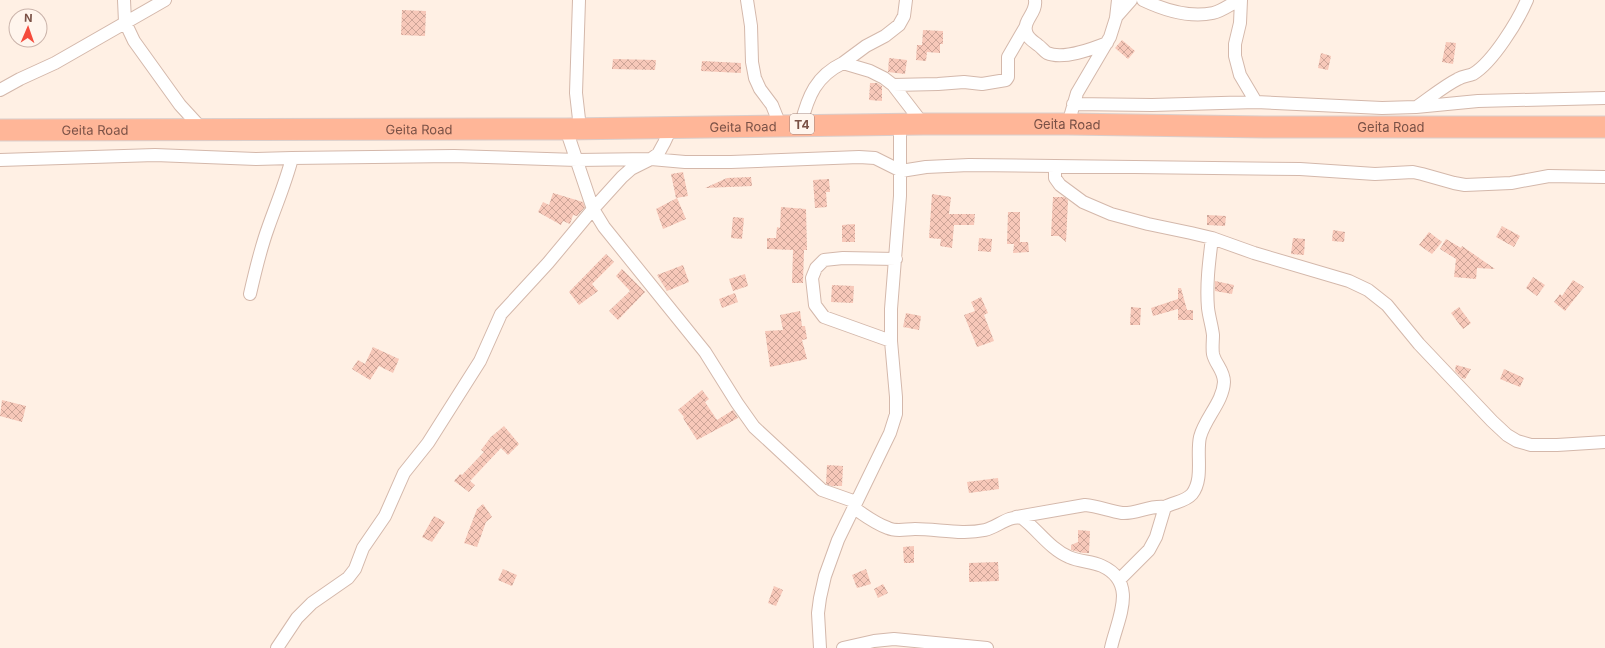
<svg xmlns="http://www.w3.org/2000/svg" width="1605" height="648" font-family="Inter,sans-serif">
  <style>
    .building { fill: url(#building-cross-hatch) }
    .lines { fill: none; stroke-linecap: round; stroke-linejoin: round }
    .minor-casing { stroke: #d4b8ab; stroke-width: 14 }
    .trunk-casing { stroke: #dacecb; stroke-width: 23 }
    .minor { stroke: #fff; stroke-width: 12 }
    .trunk { stroke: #ffb698; stroke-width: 21 }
    .labels { text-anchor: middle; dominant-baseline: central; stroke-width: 3; stroke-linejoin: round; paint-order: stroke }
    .shield { fill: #fff5ed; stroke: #a28278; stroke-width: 1 }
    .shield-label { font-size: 12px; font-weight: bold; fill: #7a5146 }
    .street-label { font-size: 13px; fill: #7a5146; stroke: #fff5ed }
  </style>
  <defs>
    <pattern id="building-cross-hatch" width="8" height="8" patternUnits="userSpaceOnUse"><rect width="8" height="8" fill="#f7c8b9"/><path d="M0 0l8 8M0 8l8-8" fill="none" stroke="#cda598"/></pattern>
  </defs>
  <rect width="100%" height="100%" fill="#fff0e4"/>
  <!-- building -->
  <path class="building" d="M 402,10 L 426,11 L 425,36 L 401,35 Z
    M 923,30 L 943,31 L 943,44 L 940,44 L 940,53 L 927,52 L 926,61 L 916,60 L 917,45 L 922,45 Z
    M 1122,40 L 1135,51 L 1128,59 L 1115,48 Z
    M 1446,42 L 1456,43 L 1453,64 L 1442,62 Z
    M 1321,53 L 1331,56 L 1328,70 L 1318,68 Z
    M 889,58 L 907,60 L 905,74 L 888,72 Z
    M 613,59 L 656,60 L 655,70 L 612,69 Z
    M 702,61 L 741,63 L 741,73 L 701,71 Z
    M 870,83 L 877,83 L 882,86 L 882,101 L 869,100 Z
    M 683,172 L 688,196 L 676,198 L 671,174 Z
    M 751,177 L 752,186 L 705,188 L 727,178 Z
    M 829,179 L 830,192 L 826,192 L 827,207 L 815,208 L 813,180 Z
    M 553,193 L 583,202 L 585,207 L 577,216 L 573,215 L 570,224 L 563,221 L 561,225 L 538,212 L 543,202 L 549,205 Z
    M 932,194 L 951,197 L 949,214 L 975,214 L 974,225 L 954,225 L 952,248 L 940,246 L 941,239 L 929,238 Z
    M 1053,197 L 1064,197 L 1068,200 L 1066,242 L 1059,236 L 1051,236 Z
    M 677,198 L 686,219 L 663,229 L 656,209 Z
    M 781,207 L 806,209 L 807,250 L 804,250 L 803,283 L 792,283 L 793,250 L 767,249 L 767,238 L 776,238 L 777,227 L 780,228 Z
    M 1008,212 L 1020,212 L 1020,242 L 1028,242 L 1029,252 L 1013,253 L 1014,244 L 1007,244 Z
    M 1207,215 L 1226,216 L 1225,226 L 1207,225 Z
    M 733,217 L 744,218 L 742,239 L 731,238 Z
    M 855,224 L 855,242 L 842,242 L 842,225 Z
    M 1502,226 L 1520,236 L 1514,247 L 1496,237 Z
    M 1333,230 L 1345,232 L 1344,242 L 1332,241 Z
    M 1429,232 L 1442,242 L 1432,254 L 1419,245 Z
    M 979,238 L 992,239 L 991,252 L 978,251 Z
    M 1293,238 L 1305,239 L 1304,255 L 1291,254 Z
    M 1446,239 L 1461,248 L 1462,246 L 1495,269 L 1477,268 L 1476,279 L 1454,277 L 1456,259 L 1440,249 Z
    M 606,254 L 614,262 L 592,284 L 598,291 L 579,305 L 569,292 Z
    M 683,265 L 689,282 L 667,291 L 657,275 Z
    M 622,269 L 645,292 L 618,320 L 609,311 L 630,291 L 616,276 Z
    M 745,274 L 748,286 L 733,291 L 729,279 Z
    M 1533,277 L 1545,285 L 1537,296 L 1526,288 Z
    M 1573,280 L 1584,287 L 1565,311 L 1554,302 L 1560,294 L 1562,296 Z
    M 1215,281 L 1234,285 L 1232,294 L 1215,291 Z
    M 832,285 L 854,286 L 853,303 L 831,302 Z
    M 1178,288 L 1181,288 L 1187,310 L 1193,310 L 1193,320 L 1178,320 L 1178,309 L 1153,316 L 1151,308 L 1178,299 Z
    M 735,293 L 738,302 L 722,308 L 719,299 Z
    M 981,297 L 988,313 L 984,315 L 994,341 L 977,347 L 964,315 L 975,311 L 971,302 Z
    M 1131,307 L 1141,308 L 1140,325 L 1130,325 Z
    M 1459,307 L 1471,323 L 1463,329 L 1451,313 Z
    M 800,311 L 802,326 L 805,326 L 807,339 L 802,340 L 807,359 L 770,367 L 765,331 L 783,330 L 780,315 Z
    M 906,313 L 921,316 L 919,330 L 903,327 Z
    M 373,347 L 399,359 L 393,373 L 379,366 L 370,380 L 352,369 L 358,360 L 365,364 Z
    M 1456,365 L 1471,369 L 1465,379 L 1462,378 L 1455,371 Z
    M 1504,369 L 1524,378 L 1520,387 L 1500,379 Z
    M 702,390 L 709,399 L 705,402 L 717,420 L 733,410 L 738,418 L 697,440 L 683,418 L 684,417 L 678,410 Z
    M 2,400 L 26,406 L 22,422 L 0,416 Z
    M 504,426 L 519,444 L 508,455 L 501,448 L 470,481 L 475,485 L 469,492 L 454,481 L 460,474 L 462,475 L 484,452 L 481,450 L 491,437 Z
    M 827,465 L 843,466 L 842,486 L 832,486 L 826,484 Z
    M 998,478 L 999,489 L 969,493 L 967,482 Z
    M 483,504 L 492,517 L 486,522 L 477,547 L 464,543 L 477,509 Z
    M 434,516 L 445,522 L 432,542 L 422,537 Z
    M 1078,530 L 1090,531 L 1089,553 L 1083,553 L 1071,550 L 1071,545 L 1078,542 Z
    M 914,546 L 914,563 L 904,563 L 903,547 Z
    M 998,562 L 999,581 L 969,582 L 969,563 Z
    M 503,569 L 517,575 L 512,586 L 498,580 Z
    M 866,569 L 871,584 L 857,588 L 852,575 Z
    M 883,584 L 888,593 L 878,598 L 874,589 Z
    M 774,586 L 783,590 L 776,606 L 768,603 Z"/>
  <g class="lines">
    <!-- minor casing -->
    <g class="minor-casing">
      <path id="minor" d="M 124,0 L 125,22 L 134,41 L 180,105 L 203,130
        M 579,0 L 576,93 L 580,128
        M 747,0 L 751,26 L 752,62 L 755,78 L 760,89 L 772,105 L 780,125
        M 1035,0 C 1037,13 1023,20 1026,31 C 1027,38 1033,41 1038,45 C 1041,47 1044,51 1047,53 C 1063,60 1092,49 1107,43
        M 1143,0 C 1164,10 1189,18 1213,13 C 1222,11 1231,4 1239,0
        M 1241,0 L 1240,23 L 1235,44 L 1235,56 L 1240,75 L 1256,102
        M 1116,17 L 1131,0
        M 843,63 L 866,46 L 885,36 L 899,25 L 904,16 L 906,0
        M 893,85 L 938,84 L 964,82 L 982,84 L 1006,80 L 1008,77 L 1008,57 L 1026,26
        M 0,90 L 20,79 L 55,63 L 165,0
        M 1073,104 L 1152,105 L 1256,102 L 1382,108 L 1416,107 L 1478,101 L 1605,98
        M 1418,106 C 1431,97 1444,86 1458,79 C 1463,76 1468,76 1473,74 C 1493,62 1518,21 1527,0
        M 801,124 C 808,96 816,76 843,63 L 870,71 L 884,78 L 893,85 L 923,124
        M 1068,124 L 1077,93 L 1110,37 L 1116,18 L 1118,0
        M 566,129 L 593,209 L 604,227 L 705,352 L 737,403 L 754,427 L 822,490 L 856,502
        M 0,160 L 155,155 L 256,159 L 292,158 L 454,156 L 577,160 L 651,159 L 685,162 L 731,162 L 859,157 L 875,158 L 901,171 L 926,167 L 969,165 L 1300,169 L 1375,174 L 1413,172 L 1422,174 L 1454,183 L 1465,185 L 1511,183 L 1549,176 L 1605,177
        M 1055,167 L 1055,178 L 1060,185 L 1083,202 L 1111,214 L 1148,224 L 1191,233 L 1212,238 L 1254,253 L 1349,281 L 1368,290 L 1387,305 L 1419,344 L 1492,421 L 1507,435 L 1517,441 L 1531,445 L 1557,445 L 1605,442
        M 250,294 C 255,272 260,250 268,228 C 276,205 286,182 292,158
        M 891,341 L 824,317 L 815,305 L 812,278 L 816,268 L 824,260 L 843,258 L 896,259
        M 854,508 C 864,515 876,524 888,528 C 896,532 906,529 915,529 C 938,529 962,535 985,530 C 998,527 1008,515 1022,518 C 1038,530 1050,549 1069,557 C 1080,562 1091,561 1102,566 C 1139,583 1117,620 1111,648
        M 1016,517 L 1085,505 C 1098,506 1109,511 1122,513 C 1137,514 1149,505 1165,507
        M 1119,580 L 1149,550 L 1156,537 L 1165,507 C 1174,502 1185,502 1192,494 C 1204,479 1196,454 1200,437 C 1205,418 1223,402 1224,382 C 1224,370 1215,364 1213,354 C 1212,348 1213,341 1213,335 C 1212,326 1209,317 1208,308 C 1206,285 1209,262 1212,238
        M 277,648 L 297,618 L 312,603 L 348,578 L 355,569 L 363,548 L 385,516 L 404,473 L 428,443 L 480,361 L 501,314 L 548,263 L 593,209 L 622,177 L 631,169 L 651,159 L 658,154 L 664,143 L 672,126
        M 820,648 L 818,613 L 820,598 L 825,576 L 838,540 L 890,433 L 896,414 L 896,397 L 891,341 L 891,309 L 900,196 L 900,124
        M 843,648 L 874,641 L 894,639 L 987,648"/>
    </g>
    <!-- trunk casing -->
    <g class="trunk-casing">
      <g id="trunk">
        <path id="s1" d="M 0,130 L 566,129 L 923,124 L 1068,124 L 1264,127 L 1605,127"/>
      </g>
    </g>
    <!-- minor -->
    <use href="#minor" class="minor"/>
    <!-- trunk -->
    <use href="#trunk" class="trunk"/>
  </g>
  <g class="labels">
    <!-- shield labels -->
    <rect class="shield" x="790" y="114" width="24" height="20" rx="3"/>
    <g class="shield-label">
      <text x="802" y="124">T4</text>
    </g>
    <!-- street labels -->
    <g class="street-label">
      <text stroke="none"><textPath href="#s1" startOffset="1067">Geita Road</textPath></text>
      <text stroke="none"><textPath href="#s1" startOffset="743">Geita Road</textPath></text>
      <text stroke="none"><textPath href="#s1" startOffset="1391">Geita Road</textPath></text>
      <text stroke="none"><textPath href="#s1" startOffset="419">Geita Road</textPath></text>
      <text stroke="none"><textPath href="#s1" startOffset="95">Geita Road</textPath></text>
    </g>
  </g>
  <!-- north arrow -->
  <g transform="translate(28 28) rotate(2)"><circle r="19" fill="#fff5ed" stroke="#cab3aa"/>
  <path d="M0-3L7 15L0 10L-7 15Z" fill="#f54b3c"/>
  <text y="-6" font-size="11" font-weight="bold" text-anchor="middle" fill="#7a5146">N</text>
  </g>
</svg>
